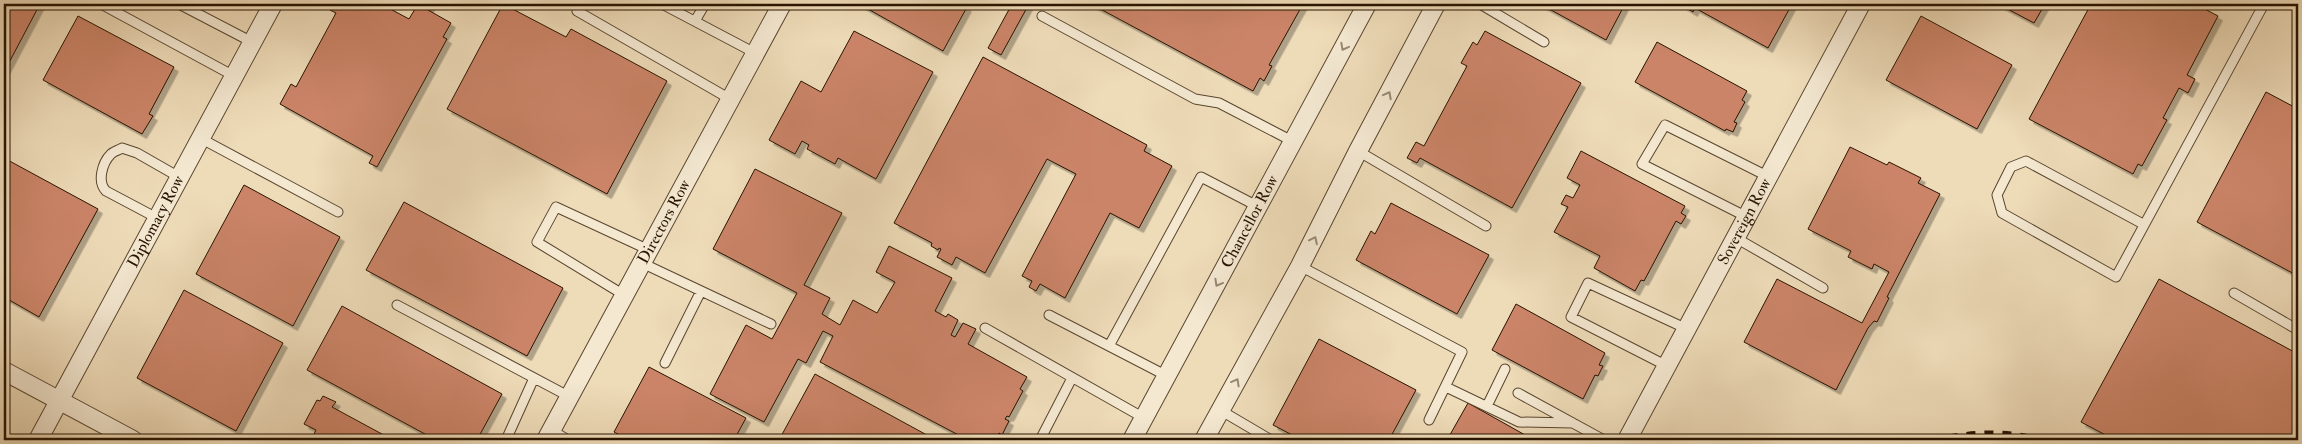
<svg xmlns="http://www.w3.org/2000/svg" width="2302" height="444" font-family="'IM FELL Double Pica',serif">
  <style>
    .building { fill: #cb8468; stroke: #271400; filter: url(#shadow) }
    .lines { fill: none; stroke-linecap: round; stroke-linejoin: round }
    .lane-casing { stroke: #59462e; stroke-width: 11 }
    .street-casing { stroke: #59462e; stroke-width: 20 }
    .lane { stroke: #f4e8d1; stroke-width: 9 }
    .street { stroke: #f4e8d1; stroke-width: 18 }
    .rail { stroke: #271400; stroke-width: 4; stroke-dasharray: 9 9; stroke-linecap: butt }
    .oneway { stroke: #988973 }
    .labels { text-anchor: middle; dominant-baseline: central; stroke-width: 4; stroke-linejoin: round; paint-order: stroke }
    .street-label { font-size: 16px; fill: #271400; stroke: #f4e8d1 }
  </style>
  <defs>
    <filter id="shadow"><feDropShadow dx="4.5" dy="4.5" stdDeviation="0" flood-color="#0004"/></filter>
  </defs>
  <rect width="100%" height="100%" fill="#eedbb8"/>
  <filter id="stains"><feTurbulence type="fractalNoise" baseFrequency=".004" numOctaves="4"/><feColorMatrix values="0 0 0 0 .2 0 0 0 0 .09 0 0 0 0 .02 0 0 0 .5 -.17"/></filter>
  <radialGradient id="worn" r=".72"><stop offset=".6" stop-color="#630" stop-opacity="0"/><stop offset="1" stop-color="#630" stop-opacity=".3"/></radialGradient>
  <!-- building -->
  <path class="building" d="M 4,4 L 40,4 L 4,72 Z
    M 334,4 L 381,4 L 409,19 L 418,4 L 426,4 L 430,6 L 428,10 L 451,23 L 443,37 L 447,39 L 377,167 L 369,163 L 373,156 L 280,104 L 291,84 L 296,87 L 336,13 L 330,10 Z
    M 503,4 L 566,37 L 571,29 L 667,81 L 607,194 L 447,109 Z
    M 859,4 L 960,4 L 967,7 L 943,51 Z
    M 1012,4 L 1029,4 L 1001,55 L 988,48 Z
    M 1091,4 L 1303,4 L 1269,65 L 1272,66 L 1264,81 L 1260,78 L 1253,91 Z
    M 1540,4 L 1625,4 L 1606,40 Z
    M 1680,4 L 1792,4 L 1768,48 L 1695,8 L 1693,12 Z
    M 1998,4 L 2045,4 L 2034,23 Z
    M 2091,4 L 2195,4 L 2218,16 L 2187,75 L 2195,79 L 2188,93 L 2179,88 L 2163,118 L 2167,120 L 2142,166 L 2138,164 L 2133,174 L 2029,119 Z
    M 78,16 L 174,67 L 149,114 L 153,116 L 142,134 L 43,80 Z
    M 1921,16 L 2012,65 L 1977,129 L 1886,80 Z
    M 854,31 L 933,72 L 876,179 L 838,158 L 835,164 L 807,149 L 809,145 L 802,141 L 795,154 L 769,140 L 801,81 L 821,92 Z
    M 1485,31 L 1581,83 L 1512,208 L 1420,158 L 1417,163 L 1407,158 L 1416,142 L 1424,146 L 1467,66 L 1461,63 L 1473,42 L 1477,45 Z
    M 1657,42 L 1747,91 L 1742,100 L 1745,102 L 1734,122 L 1737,123 L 1733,132 L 1726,129 L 1725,131 L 1635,82 Z
    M 983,57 L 1147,145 L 1144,151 L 1172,166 L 1139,228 L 1110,213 L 1065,298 L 1040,284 L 1036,291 L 1029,287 L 1032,281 L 1022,276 L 1076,174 L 1047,159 L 985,273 L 956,257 L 952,265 L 937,257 L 941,249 L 939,248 L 938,250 L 931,246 L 932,243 L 894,223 Z
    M 2266,92 L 2298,109 L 2298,276 L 2197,222 Z
    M 1850,147 L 1887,165 L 1889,162 L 1921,178 L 1918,183 L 1940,194 L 1887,297 L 1889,298 L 1877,322 L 1874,321 L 1868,328 L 1836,390 L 1744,342 L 1777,279 L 1862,323 L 1889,272 L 1874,264 L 1872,269 L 1848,257 L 1851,251 L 1808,229 Z
    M 1581,151 L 1685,206 L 1681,213 L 1686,216 L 1681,224 L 1676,221 L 1644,281 L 1641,280 L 1635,291 L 1594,268 L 1600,256 L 1554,232 L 1568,207 L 1561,204 L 1566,195 L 1573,198 L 1580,185 L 1567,178 Z
    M 4,158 L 98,209 L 39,317 L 4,297 Z
    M 755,169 L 842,213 L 804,285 L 830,298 L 822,314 L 840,325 L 853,300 L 877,313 L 895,282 L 876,272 L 889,246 L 952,278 L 935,311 L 946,317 L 948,314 L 958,320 L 951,335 L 955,337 L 963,323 L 976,329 L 968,344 L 1027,377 L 1020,389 L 1023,391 L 1009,417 L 1007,416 L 1005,419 L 1009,421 L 1002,435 L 999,433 L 996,440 L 968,440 L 820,362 L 833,336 L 823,331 L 806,363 L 798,359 L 764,422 L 710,394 L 746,325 L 772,339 L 797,293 L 713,249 Z
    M 244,185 L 340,237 L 293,326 L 196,274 Z
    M 404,202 L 563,288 L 527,356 L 366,270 Z
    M 1391,203 L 1489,255 L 1457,314 L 1356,260 L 1371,231 L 1375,234 Z
    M 2159,279 L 2298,354 L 2298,440 L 2115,440 L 2081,422 Z
    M 184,290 L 283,343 L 236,431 L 137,378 Z
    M 1516,304 L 1605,353 L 1599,365 L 1603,366 L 1598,376 L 1595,375 L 1583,399 L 1492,350 Z
    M 342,306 L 502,394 L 477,440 L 436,440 L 307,370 Z
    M 1319,339 L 1416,390 L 1389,440 L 1302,440 L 1273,425 Z
    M 649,367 L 746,418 L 734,440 L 629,440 L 614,432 Z
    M 815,374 L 936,440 L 779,440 Z
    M 323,396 L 336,402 L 332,407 L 393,440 L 311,440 L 316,430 L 304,424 L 317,400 L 320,401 Z
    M 1468,403 L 1534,440 L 1447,440 Z"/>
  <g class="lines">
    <!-- lane casing -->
    <g class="lane-casing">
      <path id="lane" d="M 101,4 L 234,76
        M 179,4 L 252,42
        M 662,4 L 755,53
        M 1480,4 L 1544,42
        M 577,11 L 730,99
        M 1042,16 L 1195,99 L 1219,103 L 1294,142
        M 695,21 L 705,4
        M 200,138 L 338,212
        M 1358,151 L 1486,226
        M 1747,217 L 1642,164 L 1665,125 L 1769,177
        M 157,218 L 106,191 C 97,182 102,163 111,154 C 114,151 119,150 122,148 L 137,153 L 179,177
        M 2143,224 L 2026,161 L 2011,167 L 1997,195 L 2002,213 L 2116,277 L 2264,4
        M 1736,238 L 1823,288
        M 642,263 L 771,324
        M 1300,266 L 1462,352 L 1429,420
        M 2234,293 L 2298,330
        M 624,295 L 537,242 L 556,207 L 649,250
        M 397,305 L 570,397
        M 1049,315 L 1167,376
        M 985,328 L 1144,418
        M 1109,346 L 1201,177 L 1259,207
        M 665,363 L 701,291
        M 1667,366 L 1571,317 L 1588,283 L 1687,329
        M 1446,387 L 1519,422 L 1573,423
        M 1518,393 L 1604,440
        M 1487,406 L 1505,369
        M 1220,410 L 1271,440
        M 551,430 L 568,440
        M 506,440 L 534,378
        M 1040,440 L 1072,378"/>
    </g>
    <!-- street casing -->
    <g class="street-casing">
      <g id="street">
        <path d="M 4,371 L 133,440"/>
        <path id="s1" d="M 38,440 L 273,4"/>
        <path id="s2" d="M 546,440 L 782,4"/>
        <path id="s3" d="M 1132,440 L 1367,4"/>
        <path d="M 1204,440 L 1300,266 L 1358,151 L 1436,4"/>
        <path id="s4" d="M 1627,440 L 1861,4"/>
      </g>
    </g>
    <!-- lane -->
    <use href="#lane" class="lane"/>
    <!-- street -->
    <use href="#street" class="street"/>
    <!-- rail -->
    <path class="rail" d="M 1931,440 C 1966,432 2006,428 2041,440"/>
  </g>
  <!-- one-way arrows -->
  <defs><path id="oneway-chevron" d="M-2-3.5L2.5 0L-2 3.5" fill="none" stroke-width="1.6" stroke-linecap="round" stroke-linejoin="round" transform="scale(1.25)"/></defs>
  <g class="oneway">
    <use href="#oneway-chevron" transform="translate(1344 47) rotate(118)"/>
    <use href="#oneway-chevron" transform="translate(1388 95) rotate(-62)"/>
    <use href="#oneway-chevron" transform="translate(1314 240) rotate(-64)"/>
    <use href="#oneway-chevron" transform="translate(1218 283) rotate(119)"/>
    <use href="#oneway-chevron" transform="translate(1236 382) rotate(-61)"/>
  </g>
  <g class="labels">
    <!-- street labels -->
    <g class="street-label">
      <text stroke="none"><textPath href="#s1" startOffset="248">Diplomacy Row</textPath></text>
      <text stroke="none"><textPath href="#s2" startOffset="248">Directors Row</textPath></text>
      <text stroke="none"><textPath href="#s3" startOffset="248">Chancellor Row</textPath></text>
      <text stroke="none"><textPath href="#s4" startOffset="248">Sovereign Row</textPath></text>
    </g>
  </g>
  <!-- margin -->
  <rect width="2302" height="444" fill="none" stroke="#eedbb8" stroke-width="20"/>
  <rect x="5" y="5" width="2292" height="434" fill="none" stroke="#271400" stroke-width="2.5"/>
  <rect x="10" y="10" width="2282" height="424" fill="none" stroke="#271400"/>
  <rect width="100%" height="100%" filter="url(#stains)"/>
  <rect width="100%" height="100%" fill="url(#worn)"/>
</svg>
